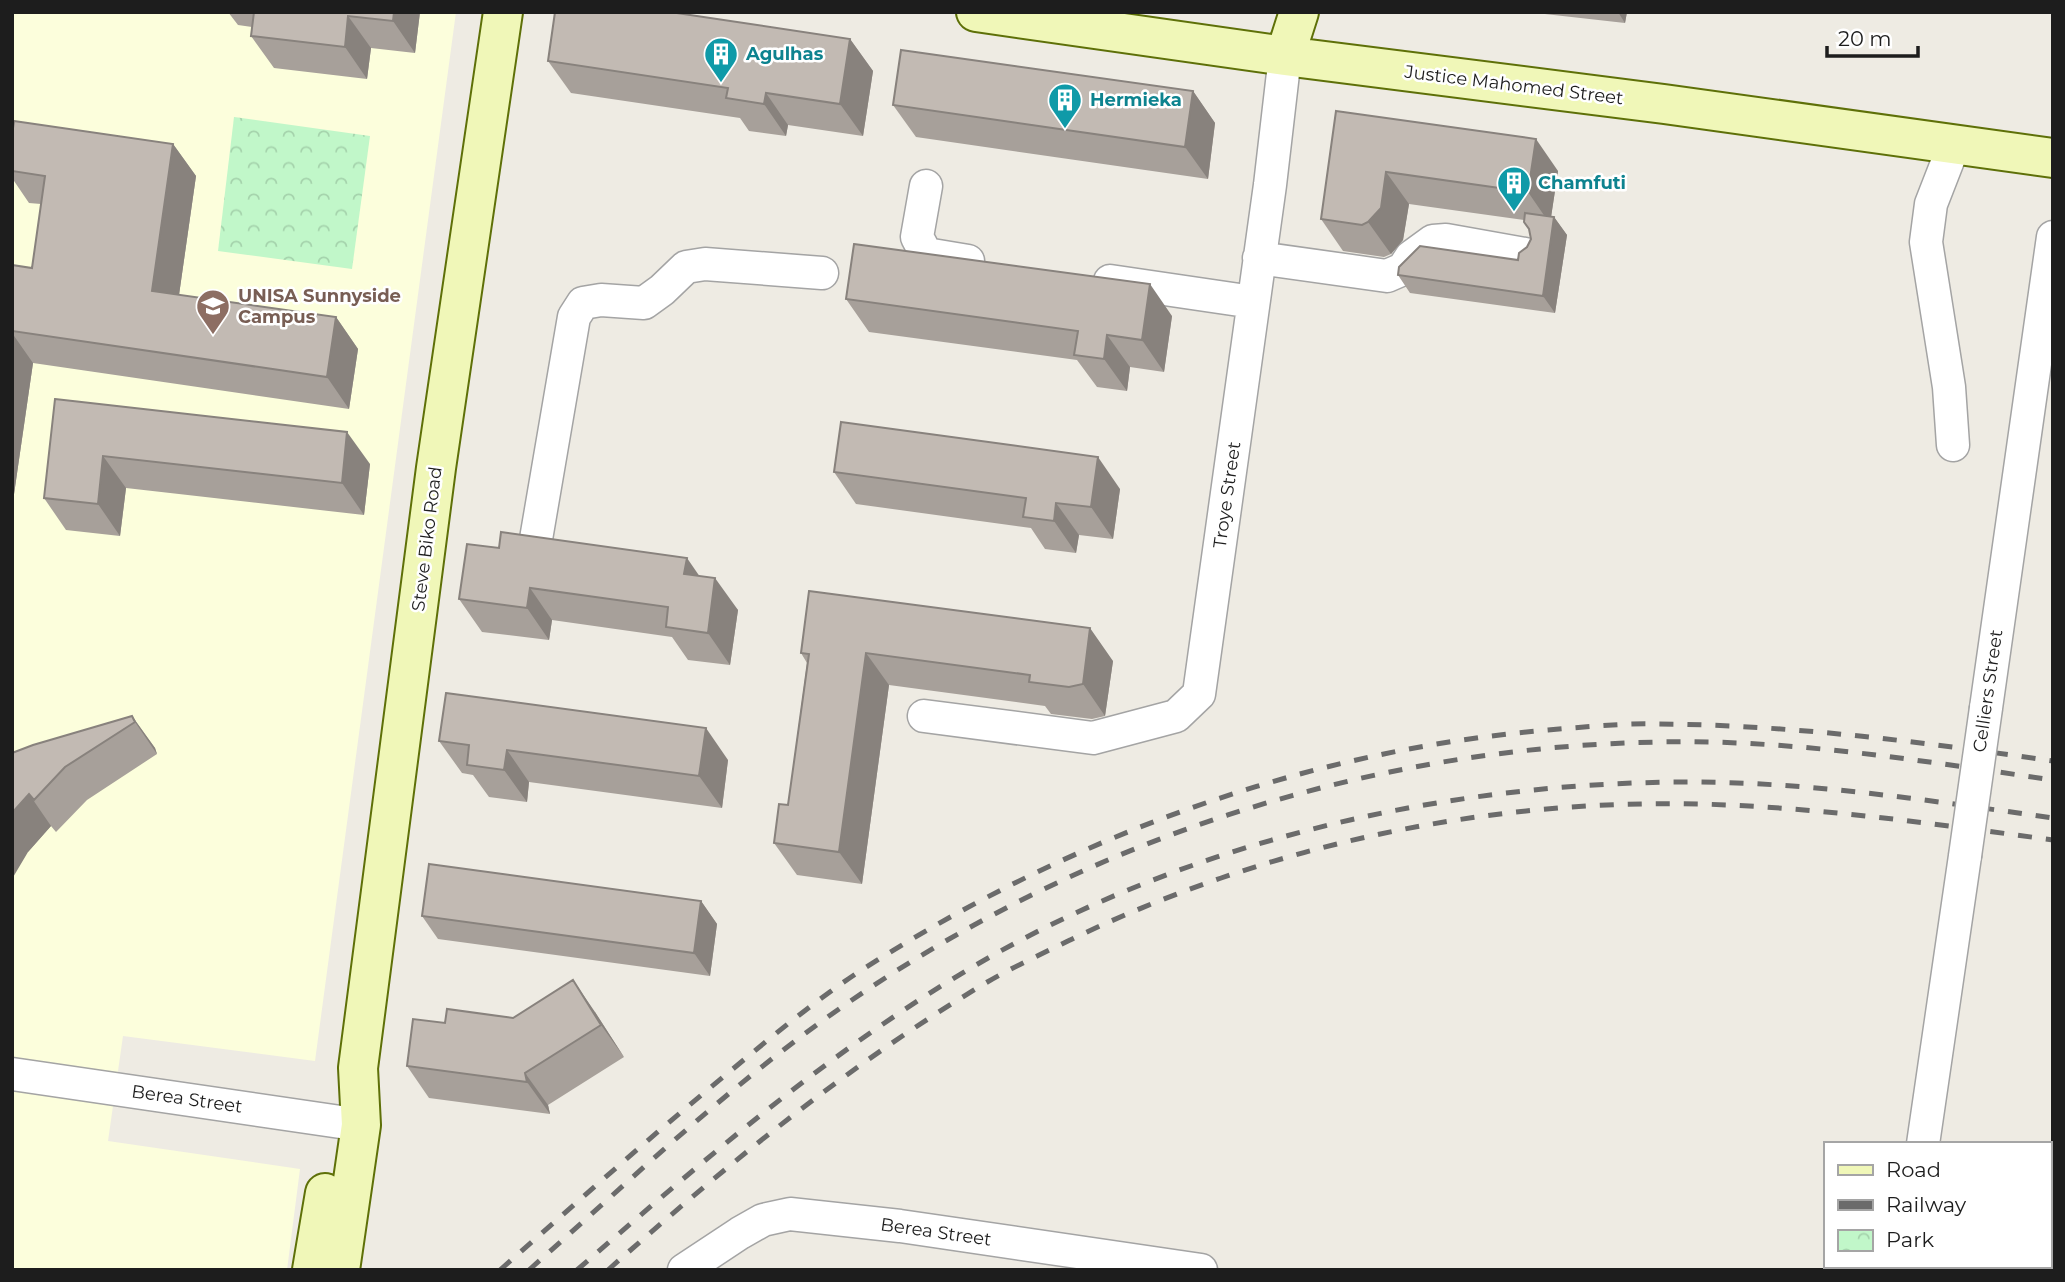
<svg xmlns="http://www.w3.org/2000/svg" width="2065" height="1282" font-family="Montserrat,sans-serif">
  <style>
    .education { fill: #fcfedc }
    .park { fill: url(#park-crowns) }
    .lines { fill: none; stroke-linecap: round; stroke-linejoin: round }
    .street-casing { stroke: #a4a4a4; stroke-width: 35 }
    .secondary-casing { stroke: #5e7008; stroke-width: 42 }
    .street { stroke: #fff; stroke-width: 32 }
    .secondary { stroke: #f0f7b8; stroke-width: 38 }
    .rail { stroke: #6b6b6b; stroke-width: 5; stroke-dasharray: 14 14; stroke-linecap: butt }
    .street-bridge-casing { stroke: #a4a4a4; stroke-width: 35; stroke-linecap: butt }
    .street-bridge { stroke: #fff; stroke-width: 32 }
    .wall { fill: #a7a09a }
    .shaded-wall { fill: #88827d }
    .building { fill: #c2bab3; stroke: #88827d; stroke-width: 2 }
    .labels { text-anchor: middle; dominant-baseline: central; stroke-width: 5; stroke-linejoin: round; paint-order: stroke }
    .culture-label { font-size: 18px; font-weight: bold; fill: #0d838f; stroke: #fff; text-anchor: start }
    .street-label { font-size: 18px; fill: #1d1d1d; stroke: #fff }
    .education-label { font-size: 18px; font-weight: bold; fill: #785e54; stroke: #fff; text-anchor: start }
  </style>
  <defs>
    <pattern id="park-crowns" width="20" height="18" patternUnits="userSpaceOnUse" patternTransform="scale(1.75)"><rect width="20" height="18" fill="#c1f7c9"/><path d="M2 6a3 3 0 1 1 6 0M12 15a3 3 0 1 1 6 0" fill="none" stroke="#a5d3ac"/></pattern>
  </defs>
  <rect width="100%" height="100%" fill="#eeebe3"/>
  <!-- education -->
  <path class="education" d="M 12,12 L 456,12 L 315,1061 L 123,1036 L 108,1141 L 300,1169 L 287,1270 L 12,1270 Z"/>
  <!-- park -->
  <path class="park" d="M 234,117 L 370,136 L 352,269 L 218,251 Z"/>
  <g class="lines">
    <!-- street casing -->
    <g class="street-casing">
      <path id="street" d="M 926,186 L 917,237 L 926,254 L 968,261
        M 1259,258 L 1387,276 L 1403,269 L 1411,257 L 1433,241 L 1446,240 L 1525,254
        M 1110,281 L 1253,302
        M 1953,445 L 1949,387 L 1926,242 L 1931,204 L 1954,145
        M 535,545 L 574,317 L 583,303 L 601,300 L 644,303 L 662,290 L 686,267 L 705,264 L 822,273
        M 1986,708 L 2053,237
        M 924,716 L 1093,738 L 1176,716 L 1199,694 L 1270,185 L 1285,56
        M 12,1074 L 361,1125
        M 1923,1144 L 1965,856
        M 684,1270 L 740,1233 L 763,1220 L 790,1214 L 900,1226 L 1201,1270
        M 1905,1270 L 1906,1266"/>
    </g>
    <!-- secondary casing -->
    <g class="secondary-casing">
      <path id="secondary" d="M 976,12 L 1285,56 L 1664,104 L 2053,158
        M 1285,56 L 1299,12
        M 312,1270 L 325,1193
        M 340,1270 L 361,1125 L 358,1068 L 436,468 L 503,12"/>
    </g>
    <!-- street -->
    <use href="#street" class="street"/>
    <!-- secondary -->
    <use href="#secondary" class="secondary"/>
    <!-- rail -->
    <path class="rail" d="M 500,1270 C 576,1203 650,1137 728,1073 C 770,1038 812,1003 857,973 C 1065,839 1301,751 1548,730 C 1585,727 1622,723 1659,724 C 1792,725 1922,742 2053,761
      M 529,1270 C 634,1177 736,1079 852,1000 C 1089,838 1372,747 1659,742 C 1792,739 1922,761 2053,780
      M 577,1270 C 704,1160 830,1050 976,965 C 1188,841 1445,782 1690,782 C 1811,782 1933,801 2053,818
      M 608,1270 C 724,1167 846,1067 979,987 C 1008,969 1040,955 1070,940 C 1265,846 1482,799 1699,804 C 1818,807 1935,824 2053,840"/>
    <!-- street-bridge casing -->
    <g class="street-bridge-casing">
      <path id="street-bridge" d="M 1965,856 L 1986,708"/>
    </g>
    <!-- street-bridge -->
    <use href="#street-bridge" class="street-bridge"/>
  </g>
  <!-- wall -->
  <path class="wall" d="M 228,12 L 420,12 L 415,53 L 371,48 L 367,79 L 274,68 L 251,36 L 252,27 L 238,25 Z
    M 1527,12 L 1627,12 L 1625,23 Z
    M 850,39 L 873,71 L 863,136 L 788,125 L 786,136 L 749,131 L 740,118 L 571,93 L 548,61 Z
    M 1193,91 L 1215,123 L 1208,179 L 916,137 L 893,105 Z
    M 1336,111 L 1558,171 L 1551,217 L 1554,217 L 1567,235 L 1555,313 L 1410,293 L 1398,275 L 1518,260 L 1527,247 L 1531,239 L 1530,230 L 1524,220 L 1409,204 L 1403,240 L 1391,254 L 1384,257 L 1343,251 L 1321,219 Z
    M 12,135 L 173,144 L 196,176 L 179,295 L 336,317 L 358,349 L 349,409 L 33,363 L 12,508 L 12,265 L 32,268 L 41,204 L 29,203 L 12,178 Z
    M 846,299 L 1172,316 L 1164,372 L 1130,367 L 1127,391 L 1097,387 L 1077,360 L 869,332 Z
    M 55,399 L 370,464 L 364,515 L 126,488 L 120,536 L 66,530 L 44,498 Z
    M 834,472 L 1120,489 L 1113,539 L 1079,535 L 1076,553 L 1045,549 L 1031,528 L 856,504 Z
    M 467,544 L 699,576 L 738,610 L 730,665 L 688,660 L 672,637 L 552,620 L 549,640 L 482,632 L 459,599 Z
    M 809,591 L 1113,661 L 1105,716 L 1092,719 L 1051,714 L 1045,706 L 889,685 L 862,884 L 797,875 L 774,843 L 788,805 L 807,663 L 801,653 Z
    M 132,716 L 155,748 L 157,754 L 87,800 L 56,832 L 51,826 L 28,852 L 33,745 Z
    M 439,741 L 728,760 L 722,808 L 529,782 L 527,802 L 489,797 L 473,775 L 462,773 Z
    M 701,901 L 717,924 L 710,976 L 438,939 L 422,916 Z
    M 595,1012 L 624,1057 L 548,1105 L 550,1114 L 429,1098 L 407,1066 L 513,1018 Z"/>
  <!-- shaded-wall -->
  <path class="shaded-wall" d="M 394,12 L 420,12 L 415,53 L 393,21 Z
    M 1618,12 L 1627,12 L 1625,23 Z
    M 348,16 L 371,48 L 367,79 L 345,47 Z
    M 850,39 L 873,71 L 863,136 L 840,104 Z
    M 1193,91 L 1215,123 L 1208,179 L 1185,147 Z
    M 766,93 L 788,125 L 786,136 L 764,104 Z
    M 1536,139 L 1558,171 L 1550,224 L 1528,192 Z
    M 173,144 L 196,176 L 175,323 L 152,291 Z
    M 1386,172 L 1409,204 L 1403,240 L 1391,254 L 1368,222 Z
    M 1554,217 L 1567,235 L 1555,313 L 1543,296 Z
    M 1150,284 L 1172,316 L 1164,372 L 1142,340 Z
    M 336,317 L 358,349 L 349,409 L 327,377 Z
    M 12,333 L 33,363 L 12,508 Z
    M 1107,335 L 1130,367 L 1127,391 L 1104,359 Z
    M 347,432 L 370,464 L 364,515 L 342,483 Z
    M 103,456 L 126,488 L 120,536 L 98,504 Z
    M 1098,457 L 1120,489 L 1113,539 L 1091,507 Z
    M 1056,503 L 1079,535 L 1076,553 L 1054,521 Z
    M 687,558 L 709,590 L 684,574 Z
    M 715,578 L 738,610 L 730,665 L 708,633 Z
    M 530,588 L 552,620 L 549,640 L 527,608 Z
    M 1090,628 L 1113,661 L 1105,716 L 1083,684 Z
    M 866,653 L 889,685 L 862,884 L 839,852 Z
    M 132,716 L 155,748 L 157,754 L 135,722 Z
    M 706,728 L 728,760 L 722,808 L 699,776 Z
    M 507,750 L 529,782 L 527,802 L 504,770 Z
    M 29,794 L 51,826 L 28,852 L 12,879 L 12,813 Z
    M 701,901 L 717,924 L 710,976 L 694,953 Z
    M 573,980 L 595,1012 L 624,1057 L 601,1025 Z
    M 525,1073 L 548,1105 L 550,1114 L 527,1082 Z"/>
  <!-- building -->
  <path class="building" d="M 254,12 L 394,12 L 393,21 L 348,16 L 345,47 L 251,36 Z
    M 555,12 L 670,12 L 850,39 L 840,104 L 766,93 L 764,104 L 726,98 L 728,88 L 548,61 Z
    M 901,50 L 1193,91 L 1185,147 L 893,105 Z
    M 1336,111 L 1536,139 L 1528,192 L 1386,172 L 1381,208 L 1368,222 L 1362,225 L 1321,219 Z
    M 14,121 L 173,144 L 152,291 L 336,317 L 327,377 L 12,331 L 12,265 L 32,268 L 45,176 L 12,171 L 12,135 Z
    M 1525,213 L 1554,217 L 1543,296 L 1398,275 L 1399,267 L 1420,246 L 1518,260 L 1519,253 L 1527,247 L 1531,239 L 1529,229 L 1524,222 Z
    M 854,244 L 1150,284 L 1142,340 L 1107,335 L 1104,359 L 1074,355 L 1078,331 L 846,299 Z
    M 55,399 L 347,432 L 342,483 L 103,456 L 98,504 L 44,498 Z
    M 841,422 L 1098,457 L 1091,507 L 1056,503 L 1054,521 L 1023,517 L 1026,498 L 834,472 Z
    M 501,532 L 687,558 L 684,574 L 715,578 L 708,633 L 666,627 L 668,607 L 530,588 L 527,608 L 459,599 L 467,544 L 499,548 Z
    M 809,591 L 1090,628 L 1083,684 L 1069,687 L 1029,682 L 1030,675 L 866,653 L 839,852 L 774,843 L 779,804 L 788,805 L 809,654 L 801,653 Z
    M 446,693 L 706,728 L 699,776 L 507,750 L 504,770 L 467,765 L 469,745 L 439,741 Z
    M 132,716 L 135,722 L 65,767 L 34,800 L 29,794 L 12,813 L 12,753 L 33,745 Z
    M 429,864 L 701,901 L 694,953 L 422,916 Z
    M 573,980 L 601,1025 L 525,1073 L 527,1082 L 407,1066 L 413,1019 L 445,1023 L 447,1009 L 513,1018 Z"/>
  <!-- icons -->
  <defs>
    <g id="building-pin" transform="scale(1.75)"><path d="M0 17L-7.5 6A9.5 9.5 0 1 1 7.5 6Z" fill="#0f9aa8" stroke="#fff"/><path d="M-4-6H4V6H1V3H-1V6H-4ZM-2.5-4.3h1.7v1.8h-1.7ZM.8-4.3h1.7v1.8H.8ZM-2.5-1h1.7V.8h-1.7ZM.8-1h1.7V.8H.8Z" fill="#fff"/></g>
    <g id="university-pin" transform="scale(1.75)"><path d="M0 17L-7.5 6A9.5 9.5 0 1 1 7.5 6Z" fill="#8d6e63" stroke="#fff"/><path d="M0-5L7-2L0 1L-7-2ZM-4 1L0 2.5L4 1V4Q0 6-4 4Z" fill="#fff"/></g>
  </defs>
  <g fill-rule="evenodd">
    <use href="#building-pin" x="721" y="54"/>
    <use href="#building-pin" x="1065" y="100"/>
    <use href="#building-pin" x="1514" y="183"/>
    <use href="#university-pin" x="213" y="306"/>
  </g>
  <g class="labels">
    <!-- culture labels -->
    <g class="culture-label">
      <text x="746" y="54">Agulhas</text>
      <text x="1090" y="100">Hermieka</text>
      <text x="1538" y="183">Chamfuti</text>
    </g>
    <!-- street labels -->
    <g class="street-label">
      <text transform="translate(1514 85) rotate(7)">Justice Mahomed Street</text>
      <text transform="translate(1227 495) rotate(-82)">Troye Street</text>
      <text transform="translate(427 539) rotate(-83)">Steve Biko Road</text>
      <text transform="translate(1988 691) rotate(-82)">Celliers Street</text>
      <text transform="translate(187 1099) rotate(8)">Berea Street</text>
      <text transform="translate(936 1232) rotate(8)">Berea Street</text>
    </g>
    <!-- education labels -->
    <g class="education-label">
      <text x="238" y="296">UNISA Sunnyside<tspan x="238" dy="21">Campus</tspan></text>
    </g>
  </g>
  <!-- border -->
  <rect width="2065" height="1282" fill="none" stroke="#1d1d1d" stroke-width="28"/>
  <!-- legend -->
  <rect x="1824" y="1142" width="228" height="126" fill="#ffffff" stroke="#a5a5a5" stroke-width="2"/>
  <rect x="1838" y="1165" width="35" height="10" fill="#f0f7b8" stroke="#a5a5a5" stroke-width="2"/>
  <text x="1886" y="1177" font-size="21" fill="#1d1d1d">Road</text>
  <rect x="1838" y="1200" width="35" height="10" fill="#6b6b6b" stroke="#a5a5a5" stroke-width="2"/>
  <text x="1886" y="1212" font-size="21" fill="#1d1d1d">Railway</text>
  <rect x="1838" y="1230" width="35" height="21" fill="url(#park-crowns)" stroke="#a5a5a5" stroke-width="2"/>
  <text x="1886" y="1247" font-size="21" fill="#1d1d1d">Park</text>
  <!-- scale -->
  <path d="M1827 46v10h91v-10" fill="none" stroke="#1d1d1d" stroke-width="3.5"/>
  <text x="1838" y="46" font-size="21" fill="#1d1d1d" stroke="#ffffff" stroke-width="5" paint-order="stroke">20 m</text>
</svg>
